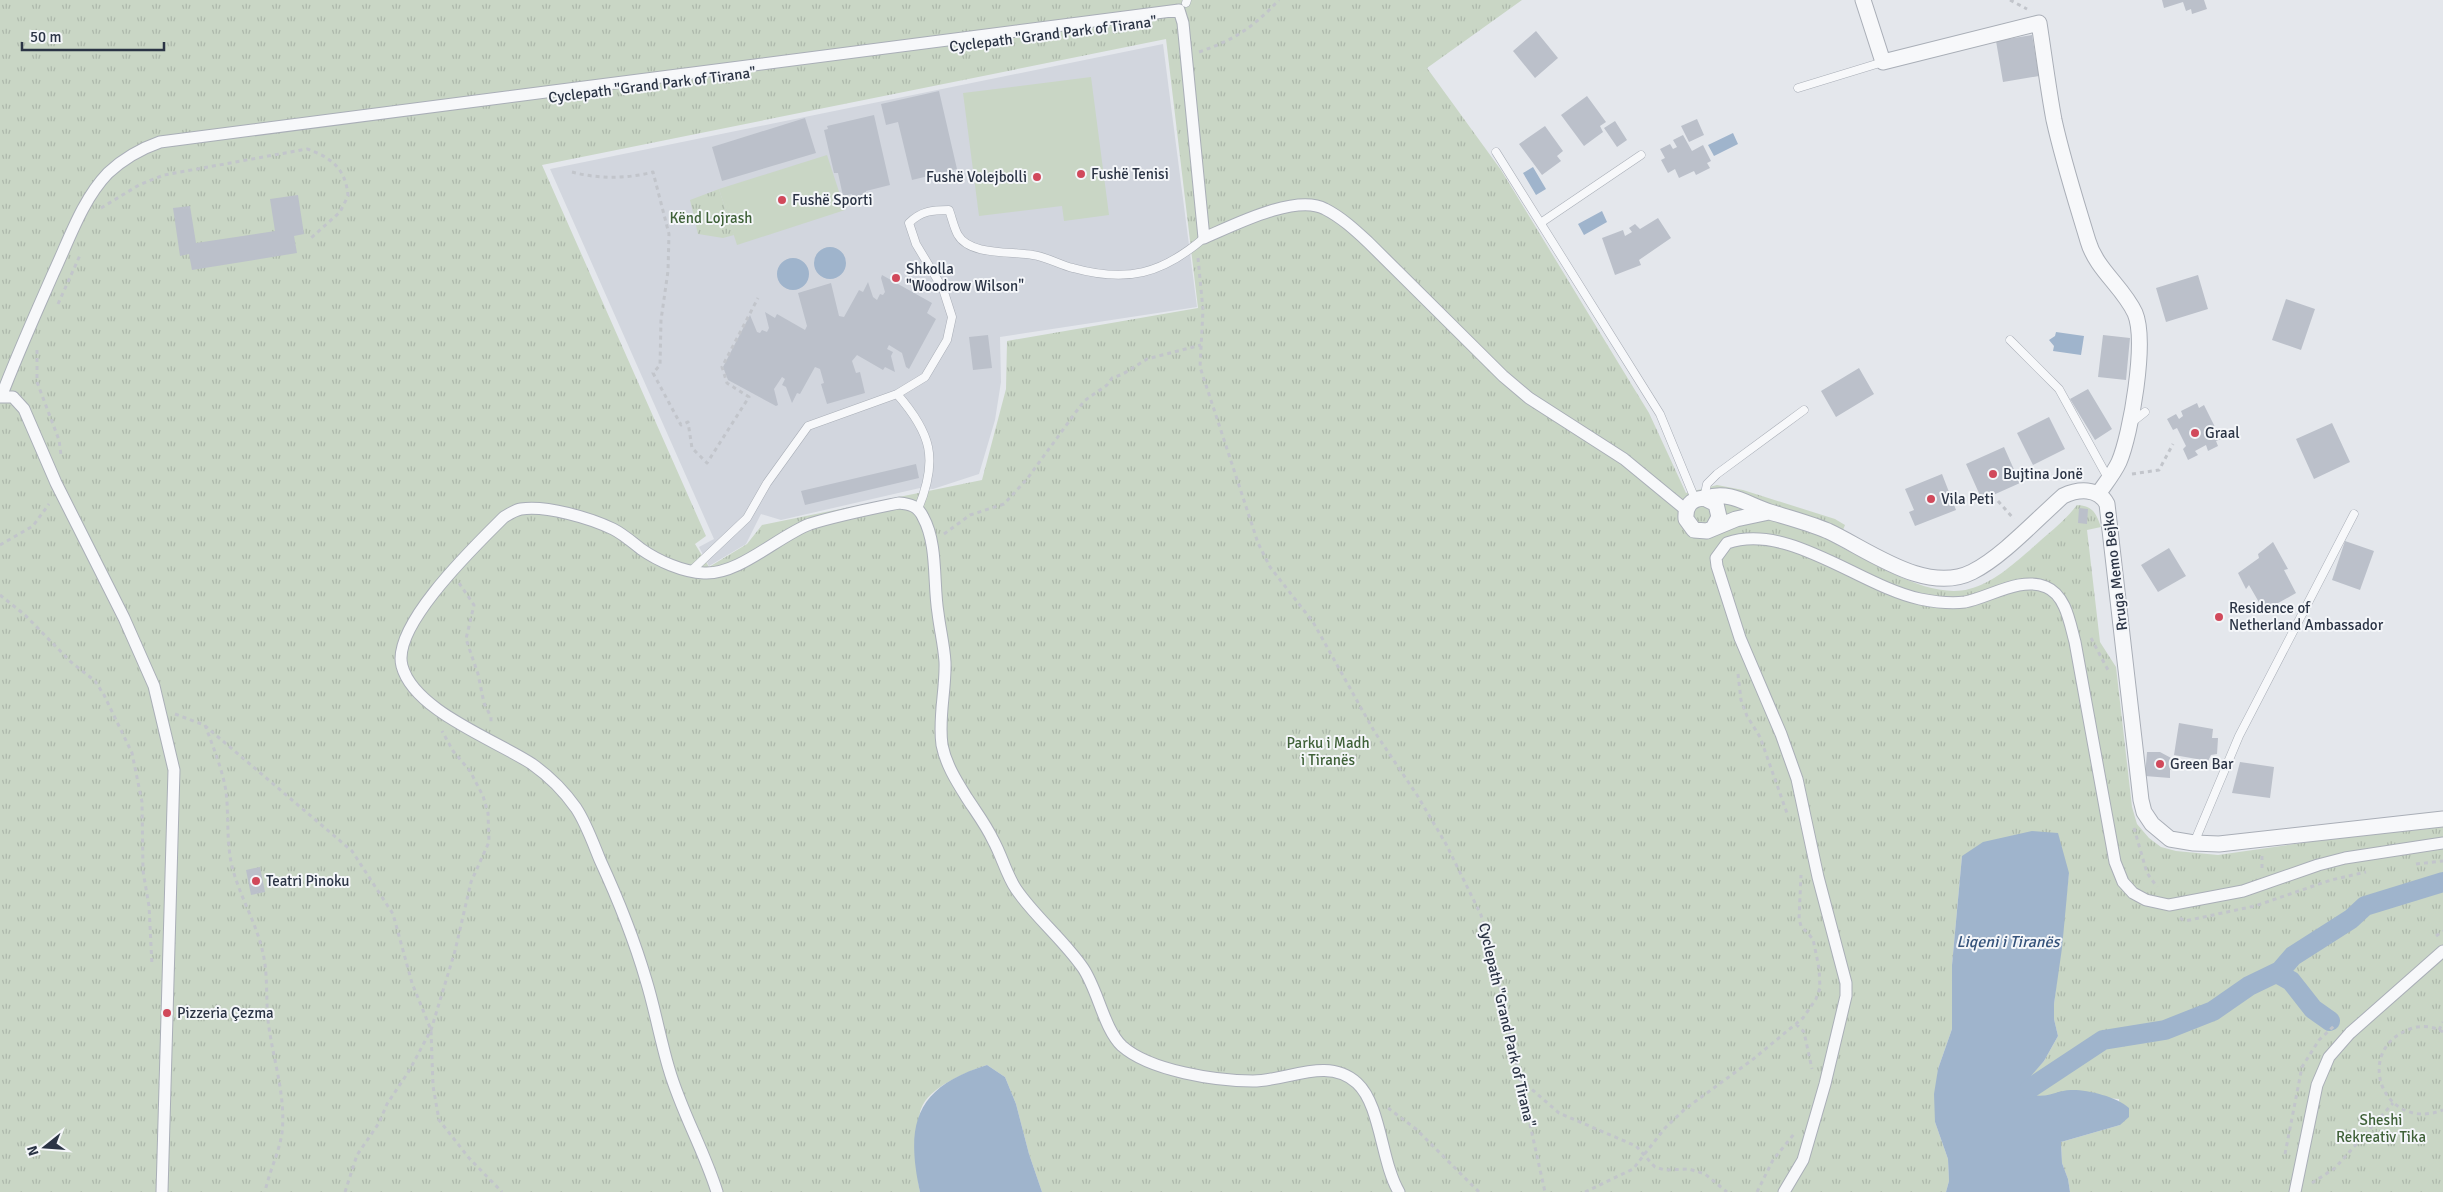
<svg xmlns="http://www.w3.org/2000/svg" width="2443" height="1192" font-family="Signika,sans-serif">
  <style>
    .built { fill: #d2d6de }
    .park { fill: url(#park-tufts); fill-rule: evenodd }
    .pitch { fill: #c9d6c5 }
    .water { fill: #9fb4cc }
    .lines { fill: none; stroke-linecap: round; stroke-linejoin: round }
    .canal { stroke: #9fb4cc; stroke-width: 20 }
    .building { fill: #bbc0ca }
    .service-casing { stroke: #a9aeb7; stroke-width: 9 }
    .pedestrian-casing { stroke: #a9aeb7; stroke-width: 13 }
    .minor-casing { stroke: #a9aeb7; stroke-width: 17 }
    .path { stroke: #c2c5cb; stroke-width: 3; stroke-dasharray: 4 4; stroke-linecap: butt }
    .service { stroke: #f7f8fa; stroke-width: 8 }
    .pedestrian { stroke: #f7f8fa; stroke-width: 11 }
    .minor { stroke: #f7f8fa; stroke-width: 15 }
    .poi-dot { fill: #d1495b; stroke: #f4f6f9; stroke-width: 2 }
    .labels { text-anchor: middle; dominant-baseline: central; stroke-width: 4; stroke-linejoin: round; paint-order: stroke }
    .street-label { font-size: 15px; fill: #2b3445; stroke: #f4f6f9 }
    .poi-label { font-size: 15px; fill: #2b3445; stroke: #f4f6f9; text-anchor: start }
    .park-label { font-size: 15px; fill: #3f6138; stroke: #f4f6f9 }
    .water-label { font-size: 16px; font-style: italic; fill: #34527a; stroke: #f4f6f9 }
  </style>
  <defs>
    <pattern id="park-tufts" width="24" height="20" patternUnits="userSpaceOnUse" patternTransform="scale(1.25)"><rect width="24" height="20" fill="#c9d6c5"/><path d="M3 7l-1-3M5 7V3M7 7l1-3M15 17l-1-3M17 17v-4M19 17l1-3" fill="none" stroke="#adb8ab"/></pattern>
  </defs>
  <rect width="100%" height="100%" fill="#e4e7ec"/>
  <!-- built -->
  <path class="built" d="M 1163,44 L 1197,307 L 1000,337 L 1001,382 L 995,420 L 979,474 L 933,489 L 920,488 L 781,520 L 761,514 L 746,544 L 709,566 L 699,547 L 714,539 L 550,169 Z"/>
  <!-- park -->
  <path class="park" d="M 0,0 L 1522,0 L 1427,68 L 1501,170 L 1619,364 L 1649,413 L 1686,493 L 1717,485 L 1743,490 L 1835,519 L 1845,525 L 1837,545 C 1872,562 1930,600 1969,589 C 1993,583 2012,565 2030,550 C 2046,535 2064,522 2077,505 C 2093,506 2096,513 2101,527 L 2087,530 L 2100,642 L 2116,667 L 2132,807 L 2137,824 L 2149,838 L 2161,847 L 2176,851 L 2218,855 L 2343,837 L 2443,827 L 2443,1192 L 2070,1192 L 2068,1179 L 2062,1163 L 2061,1142 L 2120,1125 L 2119,1099 L 2054,1094 L 2038,1097 L 2030,1094 L 2027,1084 L 2030,1076 L 2044,1061 L 2058,1036 L 2054,1019 L 2054,1004 L 2069,873 L 1962,856 L 1952,965 L 1952,1029 L 1938,1069 L 1935,1122 L 1948,1159 L 1949,1181 L 1946,1192 L 1042,1192 L 1029,1154 L 1016,1104 L 1005,1077 L 987,1065 C 966,1072 929,1087 921,1109 C 917,1118 918,1169 918,1182 L 920,1192 L 0,1192 ZM 1166,39 L 1198,308 L 1007,341 L 1006,389 L 982,480 L 762,525 L 747,544 L 709,567 L 695,544 L 706,536 L 542,165 Z
    M 719,189 L 734,235 L 723,238 L 698,234 L 690,200 Z"/>
  <!-- pitch -->
  <path class="pitch" d="M 1091,77 L 1109,215 L 1064,221 L 1062,206 L 979,216 L 963,93 Z
    M 827,155 L 845,210 L 737,245 L 719,189 Z"/>
  <!-- water -->
  <path class="water" d="M 1733,133 L 1738,144 L 1714,156 L 1708,145 Z
    M 1533,167 L 1546,189 L 1536,195 L 1523,173 Z
    M 1602,211 L 1607,222 L 1584,235 L 1578,224 Z
    M814 263a16 16 0 1 1 32 0a16 16 0 1 1-32 0Z
    M777 274a16 16 0 1 1 32 0a16 16 0 1 1-32 0Z
    M 2056,332 L 2084,336 L 2081,355 L 2053,351 L 2054,346 L 2049,340 L 2055,336 Z
    M 2032,831 L 2058,833 L 2069,873 L 2062,948 L 2054,1004 L 2054,1019 L 2058,1036 L 2044,1061 L 2031,1076 L 2027,1085 L 2030,1094 C 2046,1100 2058,1089 2073,1090 C 2089,1090 2117,1097 2129,1108 L 2129,1117 L 2120,1125 L 2061,1142 L 2062,1163 L 2068,1179 L 2070,1192 L 1946,1192 L 1949,1181 L 1948,1159 L 1935,1122 L 1934,1094 L 1938,1069 L 1952,1029 L 1952,965 L 1962,856 L 1983,842 Z
    M 987,1065 L 1005,1077 L 1016,1104 L 1029,1154 L 1042,1192 L 920,1192 C 905,1123 916,1087 987,1065 Z"/>
  <g class="lines">
    <!-- canal -->
    <path class="canal" d="M 2277,973 L 2291,981 L 2313,1009 L 2330,1021
      M 2029,1089 L 2103,1040 L 2165,1030 L 2213,1011 L 2249,986 L 2280,971 L 2293,956 L 2351,919 L 2365,906 L 2443,882"/>
  </g>
  <!-- building -->
  <path class="building" d="M 2162,0 L 2204,0 L 2207,9 L 2192,14 L 2191,9 L 2186,11 L 2183,2 L 2164,8 Z
    M 1536,31 L 1558,58 L 1535,78 L 1513,51 Z
    M 2032,35 L 2039,76 L 2003,82 L 1996,41 Z
    M 939,91 L 957,169 L 912,180 L 898,122 L 886,125 L 881,104 Z
    M 1587,96 L 1606,122 L 1600,126 L 1603,132 L 1584,146 L 1561,115 Z
    M 874,115 L 890,185 L 866,191 L 867,196 L 853,199 L 852,194 L 843,196 L 838,173 L 834,173 L 824,130 L 828,129 L 827,126 Z
    M 805,118 L 816,153 L 722,181 L 712,147 Z
    M 1697,119 L 1704,135 L 1689,142 L 1681,126 Z
    M 1615,121 L 1627,140 L 1617,147 L 1604,128 Z
    M 1545,126 L 1563,151 L 1557,156 L 1561,161 L 1542,175 L 1519,144 Z
    M 1683,135 L 1692,151 L 1703,145 L 1711,161 L 1707,163 L 1710,168 L 1696,175 L 1694,171 L 1679,178 L 1675,169 L 1668,173 L 1661,160 L 1665,158 L 1660,149 L 1670,144 L 1673,149 L 1677,147 L 1673,140 Z
    M 298,195 L 304,234 L 294,236 L 297,253 L 192,270 L 189,254 L 180,256 L 173,208 L 190,206 L 196,243 L 275,231 L 270,199 Z
    M 1658,218 L 1671,238 L 1639,260 L 1641,265 L 1615,275 L 1602,238 L 1623,230 L 1625,236 L 1632,232 L 1629,228 L 1635,224 L 1640,229 Z
    M 882,275 L 932,303 L 927,313 L 936,319 L 909,369 L 906,367 L 902,353 L 889,345 L 887,349 L 893,352 L 891,356 L 895,372 L 885,367 L 883,370 L 857,355 L 852,361 L 856,373 L 860,372 L 865,393 L 827,404 L 821,384 L 824,383 L 820,369 L 815,367 L 800,394 L 797,393 L 792,403 L 786,387 L 782,385 L 785,379 L 782,377 L 774,389 L 778,405 L 776,406 L 728,380 L 723,367 L 750,315 L 757,332 L 760,333 L 762,330 L 767,332 L 769,328 L 765,312 L 775,318 L 777,314 L 805,330 L 807,326 L 798,293 L 831,283 L 839,316 L 844,317 L 859,290 L 863,292 L 868,282 L 873,297 L 877,300 L 880,294 L 883,295 L 885,292 L 881,278 Z
    M 2198,275 L 2208,309 L 2166,322 L 2156,288 Z
    M 2286,299 L 2315,309 L 2301,350 L 2272,340 Z
    M 988,335 L 992,368 L 973,370 L 969,337 Z
    M 2103,335 L 2130,338 L 2126,380 L 2098,377 Z
    M 1859,368 L 1874,394 L 1836,417 L 1821,391 Z
    M 2088,389 L 2112,429 L 2095,440 L 2070,399 Z
    M 2197,403 L 2199,408 L 2204,405 L 2221,439 L 2216,441 L 2218,446 L 2208,451 L 2206,445 L 2195,451 L 2198,455 L 2188,460 L 2183,449 L 2186,446 L 2177,428 L 2173,430 L 2167,419 L 2176,414 L 2179,419 L 2183,416 L 2181,411 Z
    M 2049,417 L 2065,449 L 2033,465 L 2017,433 Z
    M 2332,423 L 2350,462 L 2314,479 L 2296,439 Z
    M 2004,447 L 2020,483 L 1982,500 L 1966,464 Z
    M 916,464 L 919,478 L 805,505 L 801,491 Z
    M 1942,474 L 1956,510 L 1915,526 L 1909,512 L 1914,510 L 1905,489 Z
    M 2079,508 L 2088,509 L 2087,524 L 2078,523 Z
    M 2345,541 L 2374,551 L 2360,590 L 2332,580 Z
    M 2273,542 L 2288,569 L 2284,570 L 2296,593 L 2264,611 L 2249,585 L 2246,589 L 2238,573 L 2259,558 L 2258,554 Z
    M 2169,548 L 2186,576 L 2158,592 L 2141,565 Z
    M 2179,723 L 2213,729 L 2212,738 L 2218,738 L 2217,754 L 2211,755 L 2208,761 L 2174,755 Z
    M 2147,752 L 2160,752 L 2173,759 L 2174,769 L 2170,770 L 2170,778 L 2145,776 Z
    M 2240,762 L 2274,767 L 2270,798 L 2232,793 Z
    M 260,867 L 265,892 L 251,895 L 246,870 Z"/>
  <g class="lines">
    <!-- service casing -->
    <g class="service-casing">
      <path id="service" d="M 1186,3 L 1187,0
        M 1798,88 L 1883,62
        M 1496,152 L 1660,414 L 1695,499
        M 1542,222 L 1641,155
        M 2010,340 L 2059,389 L 2108,478
        M 897,394 L 925,377 L 947,340 L 952,317 L 943,289 L 916,244 L 909,223 C 921,211 932,210 949,210 C 952,218 954,228 958,235 C 970,256 1013,251 1033,255 C 1047,257 1060,265 1073,268 C 1127,283 1162,274 1204,238
        M 2131,423 L 2145,412
        M 1704,498 L 1707,484 L 1717,474 L 1804,410
        M 691,571 L 747,518 L 767,483 L 808,426 L 897,394 C 931,433 939,459 918,509
        M 2194,843 L 2239,736 L 2354,514"/>
    </g>
    <!-- pedestrian casing -->
    <g class="pedestrian-casing">
      <path id="pedestrian" d="M 0,397 L 13,397 L 24,409 L 56,483 L 124,618 L 154,686 L 174,770 L 162,1192
        M 1,397 C 17,355 35,315 53,274 C 69,240 82,200 108,173 C 124,158 140,149 160,142 L 1179,10 L 1183,23 L 1204,238 C 1232,226 1296,193 1325,209 C 1341,217 1355,230 1368,242 L 1503,376 L 1529,398 L 1624,459 L 1686,510
        M 717,1192 C 704,1150 681,1111 669,1069 C 660,1039 655,1009 646,980 C 634,939 618,899 600,860 C 593,843 586,823 576,808 C 564,791 549,776 532,764 C 496,740 414,711 402,666 C 391,626 476,545 504,517 C 509,514 515,510 521,509 C 546,505 590,518 613,529 C 623,534 632,542 641,549 C 658,561 683,572 704,573 C 739,575 778,536 810,524 C 839,515 870,509 899,503 C 910,504 918,506 923,517 C 938,544 933,583 938,613 C 940,630 944,645 945,662 C 946,690 938,717 942,745 C 946,765 957,782 967,798 C 976,812 986,825 993,840 C 1002,856 1006,874 1016,889 C 1035,917 1063,939 1083,968 C 1098,990 1104,1029 1122,1046 C 1150,1071 1217,1081 1253,1081 C 1287,1081 1328,1056 1357,1083 C 1381,1105 1381,1162 1399,1192
        M 1784,1192 L 1803,1160 L 1825,1084 L 1846,996 L 1846,983 L 1818,877 L 1797,779 L 1781,734 L 1740,638 L 1717,566 L 1716,558 L 1727,543 C 1789,522 1860,586 1920,599 C 1935,602 1950,604 1965,602 C 1990,597 2021,576 2046,587 C 2066,595 2070,624 2075,642 L 2115,862 L 2123,882 L 2133,893 L 2146,900 L 2169,905 L 2243,891 L 2318,865 L 2345,858 L 2443,843
        M 2295,1192 L 2317,1085 L 2329,1057 L 2350,1033 L 2443,951"/>
    </g>
    <!-- minor casing -->
    <g class="minor-casing">
      <path id="minor" d="M 1863,0 L 1883,62 L 2039,23 C 2044,55 2048,88 2054,120 C 2063,161 2076,201 2088,241 C 2096,269 2123,287 2135,313 C 2147,341 2131,434 2119,462 C 2114,473 2105,484 2098,494
        M 1706,498 C 1730,490 1748,505 1770,512 C 1790,518 1809,523 1828,531 C 1869,550 1926,595 1972,572 C 2002,557 2037,519 2063,496 C 2078,489 2098,487 2107,504 L 2141,800 L 2144,812 L 2152,824 L 2170,839 L 2194,843 L 2219,844 L 2443,819
        M 1713,528 L 1719,517 L 1716,504 L 1704,498 C 1691,499 1685,506 1686,519 L 1694,530 L 1707,531 L 1736,519 L 1769,512"/>
    </g>
    <!-- path -->
    <path class="path" d="M 2010,0 L 2027,9
      M 1199,52 C 1236,39 1252,28 1279,0
      M 572,172 C 598,179 627,179 653,172 L 669,234 L 668,271 L 661,320 L 660,365 L 653,373 L 681,425 L 688,422 L 692,448 L 707,463 L 749,397 L 727,383 L 722,367 L 758,298
      M 101,208 L 139,185 L 164,175 L 307,149 C 331,157 346,169 348,196 L 340,212 L 311,238
      M 1198,258 L 1203,310 L 1200,367 L 1258,543 L 1270,567 L 1313,622 L 1374,731 L 1417,795 L 1446,844 L 1481,915 L 1493,958 L 1545,1192
      M 58,304 L 81,253
      M 37,350 L 37,382 L 59,440 L 61,455
      M 2132,474 L 2159,470 L 2173,444
      M 1998,501 L 2014,519
      M 944,534 L 970,515 L 1004,504 L 1027,479 L 1084,401 L 1107,385 L 1112,378 L 1123,374 L 1147,359 L 1201,345
      M 0,545 L 33,526 L 49,504
      M 459,583 L 474,605 L 466,639 L 478,674 L 484,703 L 491,717 L 491,725
      M 0,595 L 25,615 L 71,662 L 95,681 L 104,695 L 132,753 L 142,802 L 143,871 L 149,906 L 152,965
      M 2091,638 L 2109,672
      M 1738,674 L 1741,700 L 1747,716 L 1760,737 L 1788,816
      M 175,714 L 204,725 L 352,851 L 393,914 L 412,983 L 431,1030 L 433,1086 L 439,1120 L 469,1158 L 502,1192
      M 205,725 C 213,747 222,768 226,791 C 229,816 226,841 232,866 C 239,895 255,920 262,949 C 269,975 265,1002 269,1028 C 274,1062 286,1098 282,1133 C 279,1153 269,1172 265,1192
      M 2134,828 L 2147,873 L 2157,887
      M 2262,856 L 2262,870
      M 2416,864 L 2443,861
      M 2180,918 L 2185,921 L 2255,906 L 2331,880 L 2366,872
      M 2436,936 L 2443,931
      M 1796,1024 L 1804,1032 L 1812,1069
      M 2439,1030 L 2443,1022
      M 2443,1032 C 2434,1026 2420,1025 2410,1029 C 2352,1050 2383,1133 2443,1110
      M 1520,1079 L 1559,1113 L 1636,1146 L 1655,1167 L 1665,1170 L 1689,1169 L 1705,1174 L 1727,1192
      M 1388,1108 L 1416,1129 L 1479,1192
      M 2285,1154 L 2302,1067 L 2319,1040 L 2334,1026
      M 2312,1183 L 2335,1168 L 2393,1103
      M 345,1192 L 357,1155 L 379,1123 L 387,1104 L 409,1071 L 431,1030 L 455,951 L 471,882 L 489,842 L 488,813 L 483,796 L 470,771 L 453,751 L 442,731
      M 1585,1192 L 1633,1169 L 1665,1128 L 1685,1109 L 1752,1060 L 1803,1018 L 1816,999 L 1820,988 L 1819,968 L 1813,939 L 1801,926 L 1799,919 L 1801,875
      M 1757,1192 L 1773,1160 L 1794,1134"/>
    <!-- service -->
    <use href="#service" class="service"/>
    <!-- pedestrian -->
    <use href="#pedestrian" class="pedestrian"/>
    <!-- minor -->
    <use href="#minor" class="minor"/>
  </g>
  <!-- markers -->
  <g class="poi-dot">
    <circle cx="1081" cy="174" r="5"/>
    <circle cx="1037" cy="177" r="5"/>
    <circle cx="782" cy="200" r="5"/>
    <circle cx="896" cy="278" r="5"/>
    <circle cx="2195" cy="433" r="5"/>
    <circle cx="1993" cy="474" r="5"/>
    <circle cx="1931" cy="499" r="5"/>
    <circle cx="2219" cy="617" r="5"/>
    <circle cx="2160" cy="764" r="5"/>
    <circle cx="256" cy="881" r="5"/>
    <circle cx="167" cy="1013" r="5"/>
  </g>
  <g class="labels">
    <!-- street labels -->
    <g class="street-label">
      <text transform="translate(1053 34) rotate(-7)">Cyclepath "Grand Park of Tirana"</text>
      <text transform="translate(652 85) rotate(-7)">Cyclepath "Grand Park of Tirana"</text>
      <text transform="translate(2115 571) rotate(-97)">Rruga Memo Bejko</text>
      <text transform="translate(1507 1025) rotate(77)">Cyclepath "Grand Park of Tirana"</text>
    </g>
    <!-- poi labels -->
    <g class="poi-label">
      <text x="1091" y="174">Fushë Tenisi</text>
      <text x="1027" y="177" text-anchor="end">Fushë Volejbolli</text>
      <text x="792" y="200">Fushë Sporti</text>
      <text x="906" y="269">Shkolla<tspan x="906" dy="17">"Woodrow Wilson"</tspan></text>
      <text x="2205" y="433">Graal</text>
      <text x="2003" y="474">Bujtina Jonë</text>
      <text x="1941" y="499">Vila Peti</text>
      <text x="2229" y="608">Residence of<tspan x="2229" dy="17">Netherland Ambassador</tspan></text>
      <text x="2170" y="764">Green Bar</text>
      <text x="266" y="881">Teatri Pinoku</text>
      <text x="177" y="1013">Pizzeria Çezma</text>
    </g>
    <!-- park labels -->
    <g class="park-label">
      <text x="711" y="218">Kënd Lojrash</text>
      <text x="1328" y="743">Parku i Madh<tspan x="1328" dy="17">i Tiranës</tspan></text>
      <text x="2381" y="1120">Sheshi<tspan x="2381" dy="17">Rekreativ Tika</tspan></text>
    </g>
    <!-- water labels -->
    <g class="water-label">
      <text x="2008" y="942">Liqeni i Tiranës</text>
    </g>
  </g>
  <!-- north arrow -->
  <g transform="translate(45 1147) rotate(253)" stroke="#f4f6f9" stroke-width="4" paint-order="stroke">
  <path d="M0-4L9 19L0 12L-9 19Z" fill="#2b3445"/>
  <text y="-8" font-size="14" font-weight="bold" text-anchor="middle" fill="#2b3445">N</text>
  </g>
  <!-- scale -->
  <path d="M22 42v8h142v-8" fill="none" stroke="#2b3445" stroke-width="2.5"/>
  <text x="30" y="42" font-size="15" fill="#2b3445" stroke="#f4f6f9" stroke-width="4" paint-order="stroke">50 m</text>
</svg>
